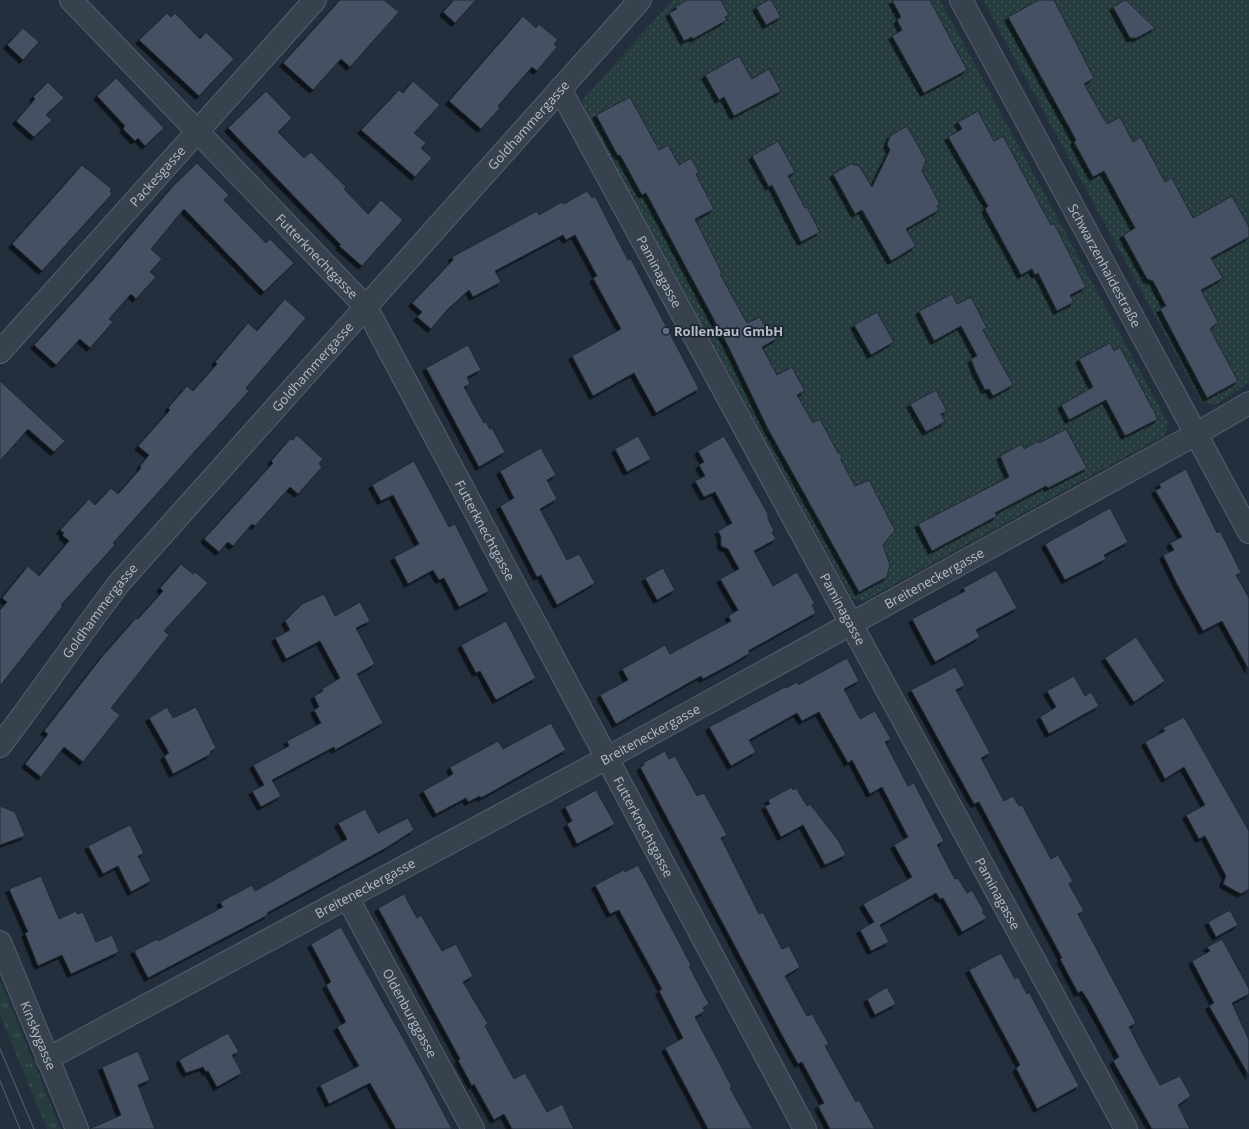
<svg xmlns="http://www.w3.org/2000/svg" width="1249" height="1129" font-family="'Open Sans',sans-serif">
  <style>
    .grass { fill: url(#grass-tufts) }
    .garden { fill: url(#garden-dots) }
    .building { fill: #455162; stroke: #1f2835; filter: url(#shadow) }
    .lines { fill: none; stroke-linecap: round; stroke-linejoin: round }
    .minor-casing { stroke: #565f6c; stroke-width: 24 }
    .minor { stroke: #38414e; stroke-width: 22 }
    .tram { stroke: #5a6575; stroke-width: 1 }
    .service-dot { fill: #5c6f8a; stroke: #1d2633; stroke-width: 1.5 }
    .labels { text-anchor: middle; dominant-baseline: central; stroke-width: 3.5; stroke-linejoin: round; paint-order: stroke }
    .street-label { font-size: 13px; fill: #b4bcc9; stroke: #1d2633 }
    .poi-label { font-size: 13px; font-weight: bold; fill: #b4bcc9; stroke: #1d2633; text-anchor: start }
  </style>
  <defs>
    <pattern id="grass-tufts" width="24" height="20" patternUnits="userSpaceOnUse"><rect width="24" height="20" fill="#263c3f"/><path d="M3 7l-1-3M5 7V3M7 7l1-3M15 17l-1-3M17 17v-4M19 17l1-3" fill="none" stroke="#435659"/></pattern>
    <pattern id="garden-dots" width="8" height="8" patternUnits="userSpaceOnUse"><rect width="8" height="8" fill="#263c3f"/><path d="M2 2h.1M6 6h.1" fill="none" stroke="#435659" stroke-width="1.8" stroke-linecap="round"/></pattern>
    <filter id="shadow"><feDropShadow dx="-3.5" dy="3.5" stdDeviation="0" flood-color="#0009"/></filter>
  </defs>
  <rect width="100%" height="100%" fill="#242f3e"/>
  <!-- grass -->
  <path class="grass" d="M 0,980 L 55,1115 L 61,1129 L 47,1129 L 0,1015 Z"/>
  <!-- garden -->
  <path class="garden" d="M 673,0 L 940,0 L 1168,423 L 1165,435 L 864,601 L 852,598 L 582,105 L 583,99 Z
    M 983,0 L 1249,0 L 1249,383 L 1215,405 L 1202,402 Z"/>
  <!-- building -->
  <path class="building" d="M 340,0 L 384,0 L 399,12 L 350,67 L 341,59 L 313,90 L 283,63 Z
    M 454,0 L 476,0 L 455,23 L 443,12 Z
    M 687,0 L 721,0 L 729,15 L 725,17 L 727,20 L 693,39 L 692,37 L 684,41 L 669,13 L 677,9 L 675,7 Z
    M 768,0 L 771,0 L 781,17 L 766,25 L 756,7 Z
    M 892,0 L 930,0 L 967,70 L 924,93 L 892,36 L 902,30 L 897,20 L 901,17 Z
    M 1039,0 L 1054,0 L 1094,78 L 1084,84 L 1107,124 L 1120,117 L 1133,142 L 1141,137 L 1165,182 L 1172,178 L 1193,218 L 1232,196 L 1249,227 L 1249,237 L 1211,258 L 1223,278 L 1201,290 L 1218,322 L 1210,329 L 1238,381 L 1207,398 L 1160,309 L 1166,306 L 1153,281 L 1147,279 L 1123,235 L 1135,228 L 1104,171 L 1093,177 L 1074,142 L 1076,140 L 1008,17 Z
    M 1125,0 L 1126,0 L 1155,28 L 1137,38 L 1130,38 L 1113,7 Z
    M 167,13 L 171,17 L 175,13 L 200,39 L 206,32 L 234,59 L 199,96 L 139,40 Z
    M 523,16 L 536,28 L 539,24 L 558,40 L 554,44 L 557,47 L 537,71 L 532,67 L 498,106 L 500,108 L 481,129 L 449,101 Z
    M 23,28 L 39,42 L 23,60 L 7,45 Z
    M 739,56 L 752,79 L 769,69 L 781,91 L 734,116 L 724,97 L 719,100 L 705,75 Z
    M 116,78 L 164,128 L 145,146 L 138,138 L 135,141 L 123,129 L 125,126 L 97,96 Z
    M 413,81 L 440,105 L 414,133 L 426,143 L 421,148 L 432,158 L 415,177 L 361,130 L 399,90 L 403,93 Z
    M 48,82 L 64,98 L 46,115 L 52,120 L 34,137 L 16,121 L 35,99 L 33,97 Z
    M 266,91 L 292,118 L 278,132 L 304,158 L 311,152 L 346,187 L 344,189 L 368,214 L 381,200 L 403,220 L 362,266 L 339,246 L 341,245 L 228,128 Z
    M 630,97 L 659,150 L 668,145 L 679,165 L 691,158 L 699,172 L 696,174 L 714,209 L 695,219 L 722,273 L 720,274 L 747,323 L 760,317 L 765,326 L 770,324 L 778,338 L 762,347 L 777,375 L 792,367 L 805,391 L 797,395 L 813,423 L 820,419 L 838,453 L 842,454 L 841,460 L 855,486 L 869,480 L 895,530 L 883,545 L 890,565 L 887,577 L 859,592 L 768,429 L 728,346 L 646,193 L 642,195 L 620,155 L 618,156 L 596,115 Z
    M 978,111 L 994,141 L 1003,136 L 1051,225 L 1054,223 L 1086,287 L 1070,295 L 1074,302 L 1057,311 L 1038,273 L 1035,275 L 1032,269 L 1021,275 L 985,209 L 988,206 L 948,137 L 962,129 L 958,122 Z
    M 907,126 L 926,160 L 922,171 L 940,204 L 937,206 L 939,210 L 906,229 L 916,246 L 891,261 L 862,210 L 855,214 L 833,174 L 851,164 L 859,166 L 872,187 L 890,150 L 887,145 L 890,136 Z
    M 778,141 L 795,172 L 788,176 L 805,208 L 807,207 L 820,232 L 801,242 L 772,185 L 769,187 L 752,156 Z
    M 197,163 L 229,195 L 224,200 L 266,243 L 270,239 L 294,263 L 264,292 L 184,209 L 151,249 L 162,259 L 150,272 L 156,277 L 136,299 L 131,294 L 109,319 L 113,322 L 90,348 L 80,339 L 56,365 L 34,345 L 91,282 L 173,186 Z
    M 82,165 L 112,189 L 110,191 L 112,194 L 42,271 L 12,244 Z
    M 587,191 L 592,198 L 595,196 L 628,260 L 631,259 L 699,389 L 656,413 L 634,373 L 593,396 L 572,356 L 621,329 L 593,278 L 597,276 L 575,235 L 566,240 L 563,235 L 495,271 L 501,282 L 473,297 L 469,290 L 447,310 L 431,329 L 417,317 L 422,312 L 412,303 L 453,260 L 452,257 L 537,211 L 539,215 L 562,202 L 564,204 Z
    M 952,294 L 957,304 L 971,297 L 987,328 L 983,330 L 1013,385 L 993,396 L 989,389 L 985,390 L 975,370 L 971,359 L 977,356 L 961,326 L 934,341 L 919,311 Z
    M 285,299 L 306,318 L 246,388 L 249,391 L 113,543 L 115,545 L 61,605 L 63,606 L 0,686 L 0,610 L 7,602 L 2,598 L 28,566 L 39,576 L 69,541 L 62,535 L 64,533 L 60,530 L 89,499 L 95,505 L 111,488 L 118,494 L 141,468 L 140,466 L 149,455 L 138,446 L 170,410 L 168,408 L 187,386 L 193,391 L 217,364 L 215,362 L 248,323 L 257,331 Z
    M 877,312 L 894,342 L 871,355 L 854,325 Z
    M 1110,343 L 1114,351 L 1120,347 L 1158,419 L 1125,436 L 1106,400 L 1069,420 L 1061,405 L 1093,387 L 1079,359 Z
    M 468,345 L 481,370 L 467,377 L 470,384 L 464,387 L 484,423 L 486,422 L 490,429 L 492,428 L 505,452 L 479,467 L 426,368 Z
    M 0,381 L 65,441 L 54,452 L 28,429 L 0,461 Z
    M 936,390 L 947,411 L 941,414 L 945,422 L 926,432 L 910,404 Z
    M 1066,429 L 1087,468 L 1048,488 L 1046,486 L 995,513 L 997,516 L 932,551 L 918,524 L 1009,477 L 1000,456 L 1022,444 L 1024,449 L 1038,441 L 1039,443 Z
    M 297,435 L 323,459 L 319,464 L 322,467 L 298,494 L 290,487 L 255,526 L 252,524 L 233,546 L 228,542 L 219,552 L 204,539 L 273,463 L 271,461 L 290,439 L 293,440 Z
    M 638,436 L 651,459 L 627,472 L 615,449 Z
    M 724,436 L 768,514 L 768,519 L 774,531 L 772,532 L 776,539 L 754,551 L 773,586 L 797,572 L 815,604 L 812,605 L 816,613 L 748,651 L 750,653 L 735,662 L 703,679 L 701,676 L 616,724 L 600,695 L 628,680 L 622,669 L 665,645 L 670,654 L 731,621 L 728,616 L 738,610 L 720,579 L 739,569 L 728,549 L 721,546 L 721,537 L 718,531 L 732,523 L 715,492 L 704,497 L 695,481 L 705,476 L 699,465 L 704,462 L 698,451 Z
    M 541,448 L 556,475 L 547,480 L 557,499 L 540,509 L 567,560 L 579,554 L 595,583 L 557,605 L 541,575 L 537,577 L 500,506 L 514,498 L 500,471 Z
    M 414,461 L 449,527 L 455,524 L 489,591 L 459,607 L 444,578 L 439,580 L 433,570 L 408,584 L 394,557 L 419,544 L 393,495 L 381,501 L 372,485 Z
    M 1186,469 L 1217,533 L 1220,531 L 1233,556 L 1241,573 L 1236,575 L 1249,598 L 1249,670 L 1222,621 L 1203,631 L 1177,584 L 1163,555 L 1174,550 L 1170,543 L 1182,537 L 1155,490 L 1161,488 L 1159,484 Z
    M 1110,508 L 1128,542 L 1104,555 L 1106,559 L 1065,580 L 1045,544 Z
    M 181,564 L 193,574 L 195,572 L 208,583 L 164,631 L 169,635 L 111,708 L 120,715 L 83,762 L 64,747 L 41,777 L 25,764 L 48,734 L 44,731 L 101,658 L 136,618 L 138,619 L 163,591 L 160,588 Z
    M 663,568 L 675,590 L 657,600 L 645,578 Z
    M 996,570 L 1017,608 L 976,630 L 980,637 L 935,662 L 912,619 L 965,591 L 963,588 Z
    M 324,594 L 335,616 L 360,602 L 370,621 L 356,628 L 375,664 L 357,674 L 383,723 L 335,750 L 334,747 L 272,780 L 281,796 L 261,807 L 252,791 L 264,785 L 253,765 L 289,746 L 287,741 L 321,723 L 314,710 L 319,707 L 314,696 L 323,691 L 322,689 L 340,678 L 320,641 L 286,659 L 275,638 L 290,630 L 285,621 L 302,604 Z
    M 506,621 L 536,678 L 496,700 L 480,671 L 476,673 L 461,645 Z
    M 1136,637 L 1165,681 L 1134,702 L 1105,658 Z
    M 847,658 L 859,681 L 844,689 L 860,719 L 875,711 L 891,739 L 885,742 L 908,786 L 914,783 L 944,841 L 937,845 L 955,879 L 958,878 L 967,893 L 972,890 L 984,911 L 982,912 L 987,918 L 962,932 L 943,898 L 940,899 L 936,893 L 880,925 L 889,942 L 871,951 L 860,930 L 874,922 L 863,904 L 912,877 L 894,845 L 908,837 L 882,787 L 870,794 L 852,760 L 848,763 L 819,712 L 802,721 L 797,713 L 749,740 L 756,752 L 731,766 L 709,727 L 785,687 L 786,688 L 797,682 L 798,685 Z
    M 955,667 L 965,685 L 956,690 L 990,753 L 981,758 L 1004,801 L 1013,796 L 1019,806 L 1022,805 L 1051,859 L 1058,855 L 1073,881 L 1069,884 L 1084,911 L 1078,914 L 1136,1023 L 1129,1027 L 1142,1052 L 1160,1085 L 1180,1076 L 1191,1096 L 1178,1105 L 1190,1129 L 1152,1129 L 1113,1061 L 1119,1057 L 1089,1002 L 1082,991 L 1078,993 L 1060,959 L 1062,958 L 979,802 L 974,804 L 911,690 Z
    M 1074,676 L 1085,696 L 1091,692 L 1099,706 L 1049,734 L 1040,717 L 1056,707 L 1047,691 Z
    M 167,707 L 173,718 L 196,707 L 216,748 L 210,752 L 211,754 L 173,774 L 164,756 L 169,753 L 149,718 Z
    M 1184,717 L 1249,831 L 1249,889 L 1241,894 L 1223,884 L 1226,876 L 1205,836 L 1199,839 L 1186,815 L 1205,805 L 1184,767 L 1165,779 L 1145,742 L 1165,731 L 1163,728 Z
    M 551,723 L 566,750 L 481,798 L 480,796 L 468,802 L 466,798 L 436,814 L 423,791 L 453,774 L 450,767 L 498,741 L 503,749 Z
    M 665,751 L 669,759 L 675,756 L 697,796 L 704,793 L 727,835 L 721,838 L 759,914 L 763,912 L 782,949 L 789,946 L 800,967 L 785,976 L 807,1016 L 812,1014 L 829,1044 L 825,1046 L 856,1102 L 859,1100 L 875,1129 L 830,1129 L 818,1106 L 824,1103 L 802,1062 L 798,1064 L 797,1062 L 783,1037 L 640,767 L 644,765 L 643,763 Z
    M 792,787 L 793,790 L 796,788 L 807,806 L 810,804 L 838,840 L 846,855 L 825,865 L 803,825 L 781,837 L 765,806 L 770,804 L 768,800 Z
    M 596,790 L 615,824 L 577,844 L 567,824 L 572,821 L 565,807 Z
    M 0,806 L 15,812 L 25,836 L 0,845 Z
    M 365,809 L 378,833 L 408,818 L 414,830 L 386,848 L 267,913 L 268,915 L 148,978 L 134,951 L 157,939 L 158,941 L 166,937 L 223,907 L 220,902 L 252,885 L 255,891 L 347,839 L 338,823 Z
    M 130,825 L 144,853 L 138,856 L 151,881 L 131,892 L 118,866 L 103,874 L 88,846 Z
    M 638,865 L 691,965 L 689,966 L 709,1004 L 703,1008 L 705,1011 L 695,1017 L 732,1087 L 730,1088 L 753,1129 L 708,1129 L 665,1048 L 683,1038 L 659,991 L 662,989 L 619,910 L 610,914 L 595,885 L 624,870 L 625,872 Z
    M 41,876 L 59,919 L 76,911 L 77,914 L 83,912 L 96,942 L 112,935 L 119,952 L 71,974 L 62,955 L 38,966 L 25,933 L 28,932 L 9,889 Z
    M 404,894 L 417,918 L 421,915 L 442,951 L 456,944 L 473,976 L 463,982 L 488,1024 L 485,1026 L 514,1079 L 525,1073 L 547,1112 L 562,1104 L 574,1129 L 512,1129 L 504,1114 L 494,1120 L 474,1084 L 472,1086 L 458,1060 L 460,1059 L 378,908 Z
    M 1230,910 L 1238,925 L 1216,937 L 1208,922 Z
    M 341,927 L 423,1074 L 452,1129 L 396,1129 L 370,1083 L 329,1104 L 320,1085 L 359,1066 L 337,1027 L 346,1022 L 326,985 L 331,982 L 311,944 Z
    M 1222,939 L 1249,989 L 1249,994 L 1232,1003 L 1249,1040 L 1249,1076 L 1209,1006 L 1214,1003 L 1192,961 L 1210,951 L 1207,947 Z
    M 1001,953 L 1015,979 L 1018,977 L 1027,994 L 1029,992 L 1079,1086 L 1037,1109 L 1016,1068 L 1020,1065 L 969,970 Z
    M 887,987 L 896,1004 L 875,1015 L 867,999 Z
    M 228,1033 L 239,1052 L 232,1055 L 242,1073 L 217,1087 L 208,1071 L 206,1072 L 203,1067 L 186,1073 L 179,1060 Z
    M 138,1051 L 150,1080 L 138,1085 L 155,1129 L 89,1129 L 121,1115 L 102,1067 Z"/>
  <g class="lines">
    <!-- minor casing -->
    <g class="minor-casing">
      <g id="minor">
        <path id="s1" d="M 71,0 L 366,307 L 805,1129"/>
        <path id="s2" d="M 961,0 L 1249,532"/>
        <path id="s3" d="M 560,89 L 1126,1129"/>
        <path id="s4" d="M 0,352 L 315,0"/>
        <path id="s5" d="M 0,746 C 41,692 79,636 120,582 L 640,0"/>
        <path id="s6" d="M 347,897 L 473,1129"/>
        <path id="s7" d="M 0,942 L 77,1129"/>
        <path id="s8" d="M 47,1059 L 607,758 L 1196,434 L 1249,403"/>
      </g>
    </g>
    <!-- minor -->
    <use href="#minor" class="minor"/>
    <!-- tram -->
    <path class="tram" d="M 0,1049 L 34,1129
      M 0,1081 L 20,1129"/>
  </g>
  <!-- markers -->
  <circle class="service-dot" cx="666" cy="331" r="4"/>
  <g class="labels">
    <!-- street labels -->
    <g class="street-label">
      <text stroke="none"><textPath href="#s5" startOffset="816">Goldhammergasse</textPath></text>
      <text stroke="none"><textPath href="#s4" startOffset="236">Packesgasse</textPath></text>
      <text stroke="none"><textPath href="#s1" startOffset="355">Futterknechtgasse</textPath></text>
      <text stroke="none"><textPath href="#s2" startOffset="302">Schwarzenhaidestraße</textPath></text>
      <text stroke="none"><textPath href="#s3" startOffset="208">Paminagasse</textPath></text>
      <text stroke="none"><textPath href="#s5" startOffset="492">Goldhammergasse</textPath></text>
      <text stroke="none"><textPath href="#s1" startOffset="679">Futterknechtgasse</textPath></text>
      <text stroke="none"><textPath href="#s8" startOffset="1009">Breiteneckergasse</textPath></text>
      <text stroke="none"><textPath href="#s3" startOffset="592">Paminagasse</textPath></text>
      <text stroke="none"><textPath href="#s5" startOffset="168">Goldhammergasse</textPath></text>
      <text stroke="none"><textPath href="#s8" startOffset="685">Breiteneckergasse</textPath></text>
      <text stroke="none"><textPath href="#s1" startOffset="1015">Futterknechtgasse</textPath></text>
      <text stroke="none"><textPath href="#s8" startOffset="361">Breiteneckergasse</textPath></text>
      <text stroke="none"><textPath href="#s3" startOffset="916">Paminagasse</textPath></text>
      <text stroke="none"><textPath href="#s6" startOffset="132">Oldenburggasse</textPath></text>
      <text stroke="none"><textPath href="#s7" startOffset="101">Kinskygasse</textPath></text>
    </g>
    <!-- poi labels -->
    <g class="poi-label">
      <text x="674" y="331">Rollenbau GmbH</text>
    </g>
  </g>
</svg>
